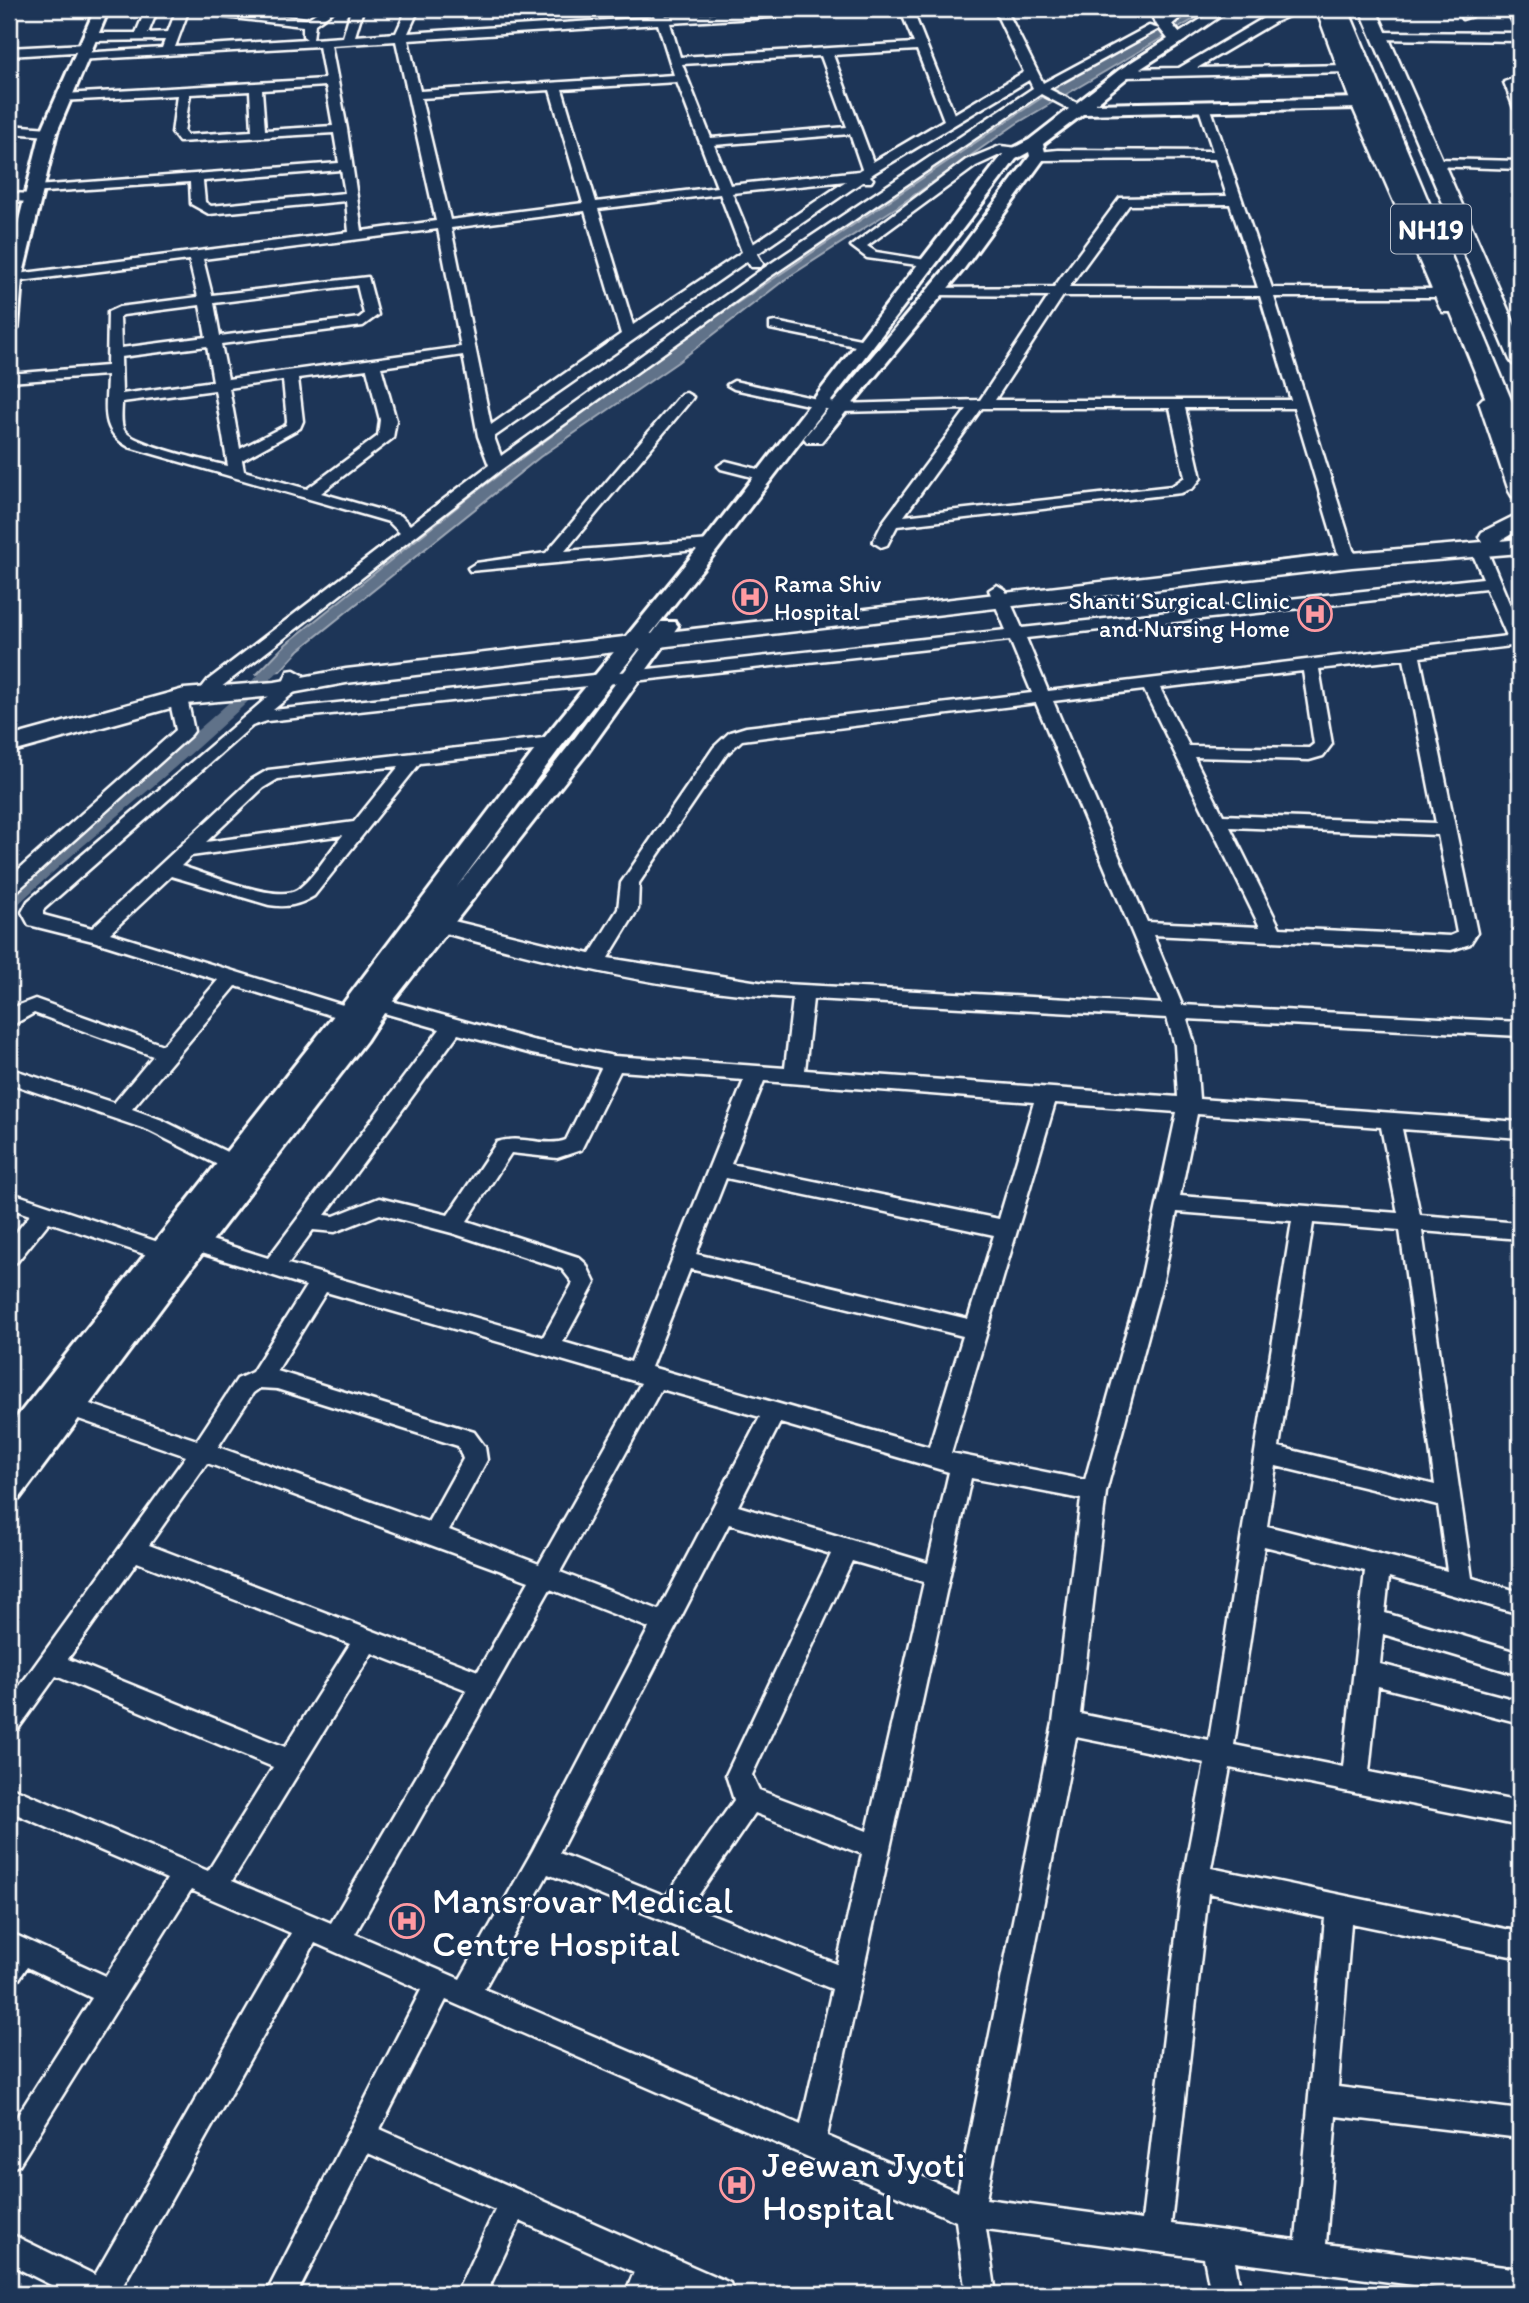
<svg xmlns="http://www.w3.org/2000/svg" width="1529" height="2303" font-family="Itim,sans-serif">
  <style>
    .water { fill: #617289; stroke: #a0aab8; stroke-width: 2 }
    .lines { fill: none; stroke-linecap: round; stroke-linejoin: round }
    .canal { fill: #617289; fill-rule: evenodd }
    .minor-casing { stroke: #fff; stroke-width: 5 }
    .tertiary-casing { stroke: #fff; stroke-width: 6 }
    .secondary-casing { stroke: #fff; stroke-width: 5 }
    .trunk-casing { stroke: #fff; stroke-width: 5 }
    .minor { fill: #1d3557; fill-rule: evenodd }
    .tertiary { fill: #1d3557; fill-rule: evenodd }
    .secondary { fill: #1d3557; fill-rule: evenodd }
    .trunk { fill: #1d3557; fill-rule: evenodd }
    .labels { text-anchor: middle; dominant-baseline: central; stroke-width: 6; stroke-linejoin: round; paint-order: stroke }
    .far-poi-label { font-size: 24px; fill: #fff; stroke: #1d3557; text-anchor: start }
    .shield { fill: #1d3557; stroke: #bbc2cd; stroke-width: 2 }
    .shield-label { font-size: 28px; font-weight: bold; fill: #fff }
    .near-poi-label { font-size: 37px; fill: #fff; stroke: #1d3557; text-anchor: start }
  </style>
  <rect width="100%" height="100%" fill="#1d3557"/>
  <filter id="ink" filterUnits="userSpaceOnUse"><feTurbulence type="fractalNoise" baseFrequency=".0143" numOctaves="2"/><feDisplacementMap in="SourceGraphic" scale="14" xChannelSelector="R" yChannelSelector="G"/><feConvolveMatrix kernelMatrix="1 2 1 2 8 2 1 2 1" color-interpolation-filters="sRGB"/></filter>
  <g filter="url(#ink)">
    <!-- water -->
    <path class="water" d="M 1192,9 L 1211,9 L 1016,124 L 897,207 L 787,278 L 678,362 L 540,457 L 299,650 L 280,671 L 257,674 L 286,644 L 477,491 L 675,345 L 1059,86 L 1161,29 Z"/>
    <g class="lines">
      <!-- canal -->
      <path class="canal" d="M 288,648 L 296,653 L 293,656 C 208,747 106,821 15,907 L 9,909 L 9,893 C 98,809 198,738 283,650 Z"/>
      <!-- minor casing -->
      <g class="minor-casing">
        <path id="minor" d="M 146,9 L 158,9 L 148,33 L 168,32 L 177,9 L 189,9 L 175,47 L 307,39 L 303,36 L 303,26 L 224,17 L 222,14 L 228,10 L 307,19 L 322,9 L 336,9 L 315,24 L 313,39 L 343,37 L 350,13 L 356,9 L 362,13 L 355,36 L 396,33 L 407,9 L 419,9 L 408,33 L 655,17 L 651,9 L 661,9 L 666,16 L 786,9 L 844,9 L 838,13 L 670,23 L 680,57 L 914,43 L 900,9 L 912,9 L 954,114 L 1024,72 L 994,9 L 1006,9 L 1043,83 L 1149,26 L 1159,29 L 1049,89 L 1083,106 L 1083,112 L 1075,112 L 1041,94 L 768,278 L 502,469 L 220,688 L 212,698 L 206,699 L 197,694 L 208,680 L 400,533 L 389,522 L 129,447 C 98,430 107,406 107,375 L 9,382 L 9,374 L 107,366 L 108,312 L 119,307 L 198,297 L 189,260 L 13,282 L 9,281 L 9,275 L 349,232 L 346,201 L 209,214 L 191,204 L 190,182 L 31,193 L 31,187 L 36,186 L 339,163 L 334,133 L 179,142 L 172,133 L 177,95 L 60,101 L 58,98 L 64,94 L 325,79 L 319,46 L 77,60 L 77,54 L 81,53 L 162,48 L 165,40 L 90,41 L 84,37 L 90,33 L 136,33 ZM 658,24 L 674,75 L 420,91 L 408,40 ZM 396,41 L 436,221 L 362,231 L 347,129 L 331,45 ZM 917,50 L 944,120 L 873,162 L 833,55 ZM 821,56 L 847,127 L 711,138 L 682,64 ZM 1029,80 L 1033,88 L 758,272 L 501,456 L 494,437 L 747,261 L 751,267 L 761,267 L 763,264 L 757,254 L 862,182 L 871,182 L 873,179 L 870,176 L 874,173 ZM 677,82 L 717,187 L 596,202 L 562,89 ZM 326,86 L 333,126 L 265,130 L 262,90 ZM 550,90 L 583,203 L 450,220 L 421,98 ZM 250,91 L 252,131 L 187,135 L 184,132 L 190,94 ZM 850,134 L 862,169 L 859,171 L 730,185 L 714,145 ZM 341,170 L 345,193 L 211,206 L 205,202 L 203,181 ZM 846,181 L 753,244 L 732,193 ZM 720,194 L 742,252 L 633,325 L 598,209 ZM 585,211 L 621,334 L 491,425 L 451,228 ZM 438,229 L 461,347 L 228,379 L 221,344 L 363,326 L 378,315 L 368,277 L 212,295 L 203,259 ZM 357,285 L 364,314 L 359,318 L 220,336 L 214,303 ZM 200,305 L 206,337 L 121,348 L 120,317 L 123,315 ZM 207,346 L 213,381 L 122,394 L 121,357 ZM 463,355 L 478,436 L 489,465 L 410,525 L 401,516 L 321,493 L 393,438 L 396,420 L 381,367 ZM 367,369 L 380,420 L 378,436 L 307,489 L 244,471 L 242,460 L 300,428 L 303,421 L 298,378 ZM 283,380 L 287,421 L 286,425 L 240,449 L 229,388 ZM 215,390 L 228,466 C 208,461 133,445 124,430 C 120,423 122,411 122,402 Z
          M 1177,9 L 1190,9 L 1168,28 L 1160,28 L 1160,22 Z
          M 1217,9 L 1231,9 L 1181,43 L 1173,43 L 1173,37 Z
          M 1288,9 L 1304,9 L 1275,22 L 1197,68 L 1347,65 L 1351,66 L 1351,72 L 1124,77 L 1118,73 L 1124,69 L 1179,68 L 1267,16 Z
          M 1457,9 L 1469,9 L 1472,16 L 1462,19 Z
          M 1506,9 L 1518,9 L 1520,29 L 1516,28 Z
          M 1379,32 L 1520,33 L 1520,41 L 1375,39 L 1375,33 Z
          M 85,44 L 91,48 L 89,51 L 9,56 L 9,48 Z
          M 1520,76 L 1520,84 L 1517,84 L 1520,92 L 1520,112 L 1514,108 L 1504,82 Z
          M 1204,102 L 1210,106 L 1272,288 L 1443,289 L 1450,293 L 1443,297 L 1274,297 L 1353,550 L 1360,560 L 1358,563 L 1346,563 L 1337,551 L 1294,408 L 1185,408 L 1201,478 L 1193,488 L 1181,493 L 897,526 L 887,545 L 881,547 L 873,542 L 883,522 L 967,409 L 840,412 L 734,389 L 727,385 L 734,381 L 840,404 L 980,400 L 1049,296 L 936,295 L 931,294 L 931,288 L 1054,287 L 1120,198 L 1227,196 L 1215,159 L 1038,160 L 1032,156 L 1038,152 L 1058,150 L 1213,151 L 1198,106 ZM 1230,204 L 1258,288 L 1069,287 L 1129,205 ZM 1063,296 L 1260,296 L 1291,400 L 995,400 ZM 982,408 L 1170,408 L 1185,477 L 1172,486 L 904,516 Z
          M 9,125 L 49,128 L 55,132 L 49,136 L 9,133 Z
          M 1000,146 L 1018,148 L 1024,152 L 1018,156 L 1002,154 L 976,166 L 867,246 L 876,252 L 932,261 L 932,267 L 867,258 L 851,246 L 966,160 Z
          M 1436,159 L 1520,161 L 1520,169 L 1431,166 L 1431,160 Z
          M 9,193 L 34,194 L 41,198 L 34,202 L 9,201 Z
          M 775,322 L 865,340 L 872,344 L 865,348 L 770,329 L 770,323 Z
          M 686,393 L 693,397 L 691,400 L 565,551 L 711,540 L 719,545 L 717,548 L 470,571 L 468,568 L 476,563 L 546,553 L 681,394 Z
          M 726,461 L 769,472 L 772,475 L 764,480 L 721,469 L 718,466 Z
          M 1479,545 L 1487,550 L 1520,629 L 1520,653 L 1514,652 L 1511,646 L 1420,657 L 1477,933 L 1470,944 L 1451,950 L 1153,935 L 1182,1005 L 1520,1022 L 1520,1036 L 1187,1019 L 1195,1045 L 1199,1099 L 1520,1122 L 1520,1138 L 1402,1129 L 1420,1215 L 1520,1223 L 1520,1239 L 1422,1231 L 1472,1578 L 1520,1592 L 1520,1614 L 1389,1577 L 1385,1613 L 1520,1653 L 1520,1675 L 1383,1634 L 1380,1664 L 1520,1701 L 1520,1723 L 1378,1686 L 1369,1772 L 1520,1802 L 1520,1826 L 1230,1768 L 1211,1868 L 1520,1932 L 1520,1958 L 1351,1923 L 1338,2087 L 1520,2110 L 1520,2138 L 1336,2116 L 1326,2244 L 1520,2269 L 1520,2294 L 1483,2294 L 1235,2262 L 1241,2294 L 1211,2294 L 1204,2258 L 986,2229 L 996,2294 L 966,2294 L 956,2221 L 446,2000 L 380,2129 L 730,2283 L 734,2294 L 685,2294 L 660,2283 L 655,2294 L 625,2294 L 634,2272 L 520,2221 L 486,2294 L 456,2294 L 495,2210 L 368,2153 L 297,2294 L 266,2294 L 421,1990 L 315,1943 L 118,2294 L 69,2294 L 9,2264 L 9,2233 L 95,2275 L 291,1933 L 191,1890 L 19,2165 L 9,2169 L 9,2129 L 92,1998 L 27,1967 L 19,1979 L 9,1982 L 9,1932 L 106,1976 L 167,1879 L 9,1811 L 9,1786 L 208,1871 L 273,1767 L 56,1676 L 18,1729 L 9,1733 L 9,1701 L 186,1456 L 64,1414 L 60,1407 L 64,1400 L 72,1398 L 197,1440 L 237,1379 L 252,1372 L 306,1286 L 172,1244 L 169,1238 L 172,1232 L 180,1230 L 268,1258 L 440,1029 L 370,1009 L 367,1004 L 370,999 L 377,997 L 532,1040 L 614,1056 L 785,1068 L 793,998 C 671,992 551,963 434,930 L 431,925 L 434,920 L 441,918 L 590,954 L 618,909 L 621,883 L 714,747 L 730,732 L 746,727 L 1032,693 L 1010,640 L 267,721 L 252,726 L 43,910 L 43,915 L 92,928 L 251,780 L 268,770 L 552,737 L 561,743 L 552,749 L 420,763 L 314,896 C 299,905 286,908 269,905 L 171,876 L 110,933 L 372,1014 L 375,1019 L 372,1024 L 365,1026 L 236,986 L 132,1109 L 162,1120 L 239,1158 L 243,1164 L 239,1170 L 232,1172 L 148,1130 L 9,1083 L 9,1068 L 114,1103 L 153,1056 L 34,1013 L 9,1027 L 9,1009 L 35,999 L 163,1045 L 218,980 L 93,941 L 29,925 L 22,912 L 28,901 L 282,685 L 288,671 L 294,670 L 303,675 L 296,691 L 273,710 L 1006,630 L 989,590 L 997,585 L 1005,590 L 1022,628 L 1483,578 L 1471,550 ZM 1486,588 L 1507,636 L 1048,691 L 1026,638 ZM 1404,659 L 1436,823 L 1223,815 L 1194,757 L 1309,760 L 1323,756 L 1332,744 L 1319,669 ZM 1303,671 L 1314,744 L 1309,748 L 1189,746 L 1160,688 ZM 1144,690 L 1260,927 L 1147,922 L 1053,701 ZM 1036,703 L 1162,1004 L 765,983 L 608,958 L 638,909 L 639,883 L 726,755 L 742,740 ZM 399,766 L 354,822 L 206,842 L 263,788 L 278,779 ZM 1230,827 L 1438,835 L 1457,933 L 1450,936 L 1280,928 ZM 343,835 C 330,850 313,879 297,890 C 276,903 205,873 181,866 L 191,856 ZM 813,999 L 1167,1018 L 1175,1045 L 1178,1097 L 805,1070 ZM 458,1034 L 532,1054 L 601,1068 L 566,1140 C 546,1148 522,1134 497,1142 L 448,1215 L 379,1198 L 334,1216 L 325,1215 ZM 620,1071 L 744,1080 L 631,1362 L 563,1342 L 595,1283 L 586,1264 L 578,1257 L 467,1221 L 511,1153 L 557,1158 L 581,1150 ZM 764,1081 L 1034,1102 L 999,1219 L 731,1164 ZM 1055,1103 L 1177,1112 L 1141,1280 L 1085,1480 L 951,1453 ZM 1197,1114 L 1381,1127 L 1398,1213 L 1180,1196 ZM 726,1178 L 994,1235 L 968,1319 L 696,1254 ZM 1177,1212 L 1292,1221 L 1209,1740 L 1080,1714 L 1106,1492 L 1163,1280 ZM 380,1214 L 452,1233 L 562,1269 L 573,1283 L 543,1337 L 288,1264 L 313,1230 L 335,1232 ZM 1313,1223 L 1400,1230 L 1435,1485 L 1279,1447 ZM 690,1269 L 963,1336 L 929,1447 L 651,1367 ZM 326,1292 L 641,1383 L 539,1564 L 449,1530 L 487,1460 L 485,1447 L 474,1432 L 277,1371 ZM 260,1388 L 277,1389 L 458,1446 L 463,1459 L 428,1522 L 218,1447 L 253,1393 ZM 661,1389 L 760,1417 L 659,1610 L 560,1572 ZM 780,1423 L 949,1472 L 928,1563 L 738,1506 ZM 207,1463 L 529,1581 L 478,1671 L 149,1545 ZM 1276,1466 L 1438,1505 L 1447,1571 L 1267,1526 ZM 971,1478 L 1081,1499 L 1053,1723 L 958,2192 L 827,2136 ZM 729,1524 L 831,1554 L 726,1775 L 734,1800 L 666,1896 L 559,1853 ZM 1264,1546 L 1365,1571 L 1343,1767 L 1234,1745 ZM 852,1561 L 924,1582 L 867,1831 L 759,1790 L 752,1775 ZM 137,1562 L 350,1644 L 285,1747 L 68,1659 ZM 550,1589 L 649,1628 L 533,1850 L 460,1979 L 355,1934 ZM 372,1653 L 467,1690 L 331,1923 L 232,1881 ZM 1076,1737 L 1205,1763 L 1183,1878 L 1142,2220 L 986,2199 ZM 755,1813 L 862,1854 L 837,1964 L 691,1906 ZM 548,1874 L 832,1989 L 801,2125 L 484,1989 ZM 1208,1893 L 1325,1918 L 1296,2240 L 1171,2224 Z
          M 178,693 L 187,698 L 194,731 L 191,735 L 16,892 L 9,894 L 9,878 L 176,730 L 169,698 Z
          M 9,1192 L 170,1246 L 173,1252 L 170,1258 L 162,1260 L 49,1222 L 17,1262 L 9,1264 L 9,1241 L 30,1215 L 9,1208 Z"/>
      </g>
      <!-- tertiary casing -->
      <g class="tertiary-casing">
        <path id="tertiary" d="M 95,9 L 109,9 L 57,132 L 22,278 L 18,328 L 9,333 L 9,260 L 41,132 Z
          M 1149,9 L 1163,9 L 1171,23 L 1185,40 L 1129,76 L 1095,104 L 1360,98 L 1368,103 L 1360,108 L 1083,114 L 1043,144 L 1046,156 L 963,270 L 821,442 L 807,442 L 804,438 L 807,434 L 951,262 L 1030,156 L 1029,152 L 1016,159 L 718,549 L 560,748 L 456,888 L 571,743 L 661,622 L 675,622 L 678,626 L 587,753 L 386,1010 L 366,1041 L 189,1271 L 19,1499 L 9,1502 L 9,1468 L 16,1458 L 9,1460 L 9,1427 L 339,1009 L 544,738 L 704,541 L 1004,153 L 1029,140 L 1119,70 L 1168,39 L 1157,25 Z"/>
      </g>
      <!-- secondary casing -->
      <g class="secondary-casing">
        <path id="secondary" d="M 1316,9 L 1332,9 L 1369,103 L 1460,308 L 1457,312 L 1443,312 L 1440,308 L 1351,103 Z
          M 1360,9 L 1376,9 L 1520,337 L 1520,366 L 1513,364 L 1510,360 Z
          M 1490,396 L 1497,398 L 1501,402 L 1520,459 L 1520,498 L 1512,496 L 1509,491 L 1479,402 L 1483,398 Z
          M 1520,513 L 1520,529 L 1500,541 L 1520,539 L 1520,553 L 1352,567 L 346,683 L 275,696 L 185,704 L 9,753 L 9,737 L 184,689 L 275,682 L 346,669 L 1352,553 L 1483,542 L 1479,537 L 1482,532 Z"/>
      </g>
      <!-- trunk casing -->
      <g class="trunk-casing">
        <path id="trunk" d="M 1328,9 L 1348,9 L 1520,421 L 1520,459 L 1511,456 L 1507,451 Z"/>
      </g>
      <!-- minor -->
      <use href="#minor" class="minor"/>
      <!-- tertiary -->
      <use href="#tertiary" class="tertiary"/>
      <!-- secondary -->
      <use href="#secondary" class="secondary"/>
      <!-- trunk -->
      <use href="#trunk" class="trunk"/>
    </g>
  </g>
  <!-- icons -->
  <defs>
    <g id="hospital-ring" transform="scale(1.75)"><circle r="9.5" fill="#1d3557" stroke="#ff9aa2" stroke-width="1.5"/><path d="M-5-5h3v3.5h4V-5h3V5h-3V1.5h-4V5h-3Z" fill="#ff9aa2"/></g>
  </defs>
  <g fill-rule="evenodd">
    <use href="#hospital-ring" x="750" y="597"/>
    <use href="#hospital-ring" x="1315" y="614"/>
    <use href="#hospital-ring" x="407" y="1921"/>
    <use href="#hospital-ring" x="737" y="2185"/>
  </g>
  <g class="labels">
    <!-- far-poi labels -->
    <g class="far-poi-label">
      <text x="774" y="583">Rama Shiv<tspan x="774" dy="28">Hospital</tspan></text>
      <text x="1290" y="600" text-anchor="end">Shanti Surgical Clinic<tspan x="1290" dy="28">and Nursing Home</tspan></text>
    </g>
    <!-- shield labels -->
    <rect class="shield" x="1391" y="204.5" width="80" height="49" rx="5"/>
    <g class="shield-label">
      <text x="1431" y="229">NH19</text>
    </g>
    <!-- near-poi labels -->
    <g class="near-poi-label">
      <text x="432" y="1900">Mansrovar Medical<tspan x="432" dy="43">Centre Hospital</tspan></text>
      <text x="762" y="2164">Jeewan Jyoti<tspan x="762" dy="43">Hospital</tspan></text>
    </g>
  </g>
  <!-- margin -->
  <rect width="1529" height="2303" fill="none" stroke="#1d3557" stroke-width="35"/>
  <rect x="18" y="18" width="1494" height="2268" fill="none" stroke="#fff" stroke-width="2.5" filter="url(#ink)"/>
</svg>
